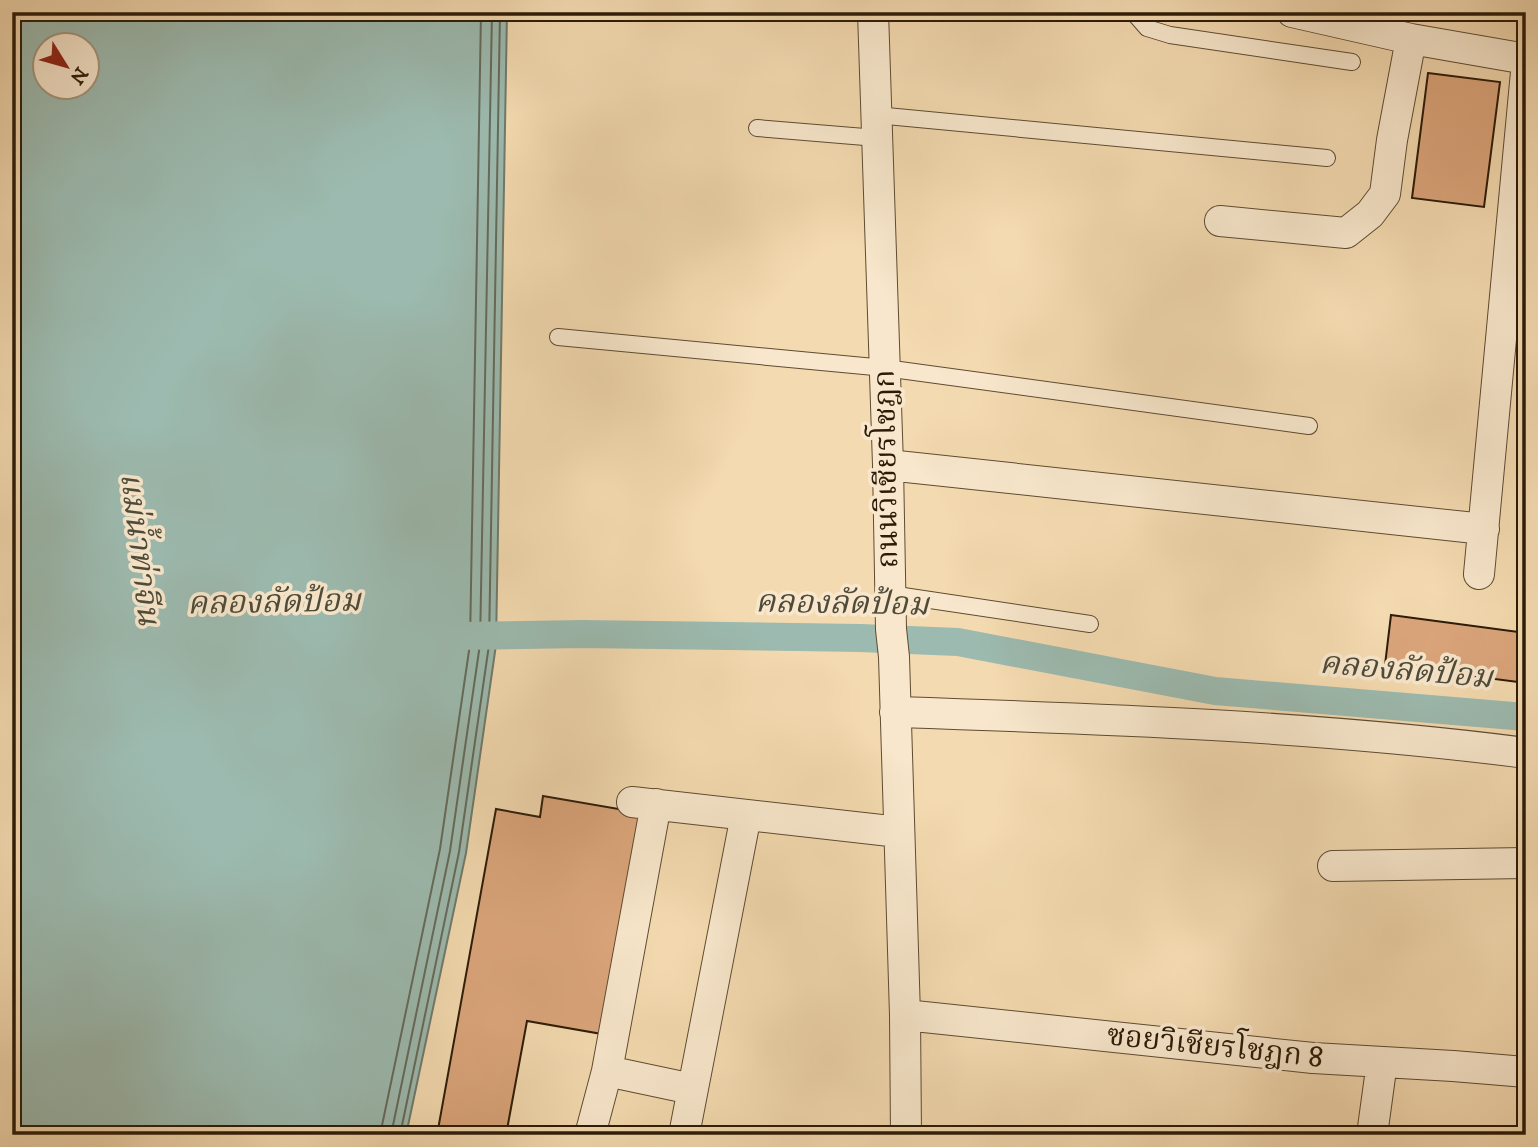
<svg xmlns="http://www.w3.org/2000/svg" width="1538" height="1147" font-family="'IM FELL DW Pica','Noto Serif Thai',serif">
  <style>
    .water { fill: #9cbaaf; stroke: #6f7a6c; stroke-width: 2; fill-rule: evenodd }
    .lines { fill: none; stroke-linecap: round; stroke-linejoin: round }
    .shore { stroke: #646a5c; stroke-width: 2 }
    .canal { stroke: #9cbaaf; stroke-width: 28 }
    .building { fill: #dba57b; stroke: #2c1b08; stroke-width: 2 }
    .lane-casing { stroke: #5e4b32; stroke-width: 18 }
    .street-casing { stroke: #5e4b32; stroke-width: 32 }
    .lane { stroke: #f8e7cc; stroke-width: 16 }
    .street { stroke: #f8e7cc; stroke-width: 30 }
    .labels { text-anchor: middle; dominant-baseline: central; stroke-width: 7; stroke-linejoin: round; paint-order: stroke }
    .street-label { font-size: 30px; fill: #2c1b08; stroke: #f8e7cc }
    .water-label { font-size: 32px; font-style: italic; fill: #4e4b3a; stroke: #f8e7cc }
  </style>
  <rect width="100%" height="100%" fill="#f4dab0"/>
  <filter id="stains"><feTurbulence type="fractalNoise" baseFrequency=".00286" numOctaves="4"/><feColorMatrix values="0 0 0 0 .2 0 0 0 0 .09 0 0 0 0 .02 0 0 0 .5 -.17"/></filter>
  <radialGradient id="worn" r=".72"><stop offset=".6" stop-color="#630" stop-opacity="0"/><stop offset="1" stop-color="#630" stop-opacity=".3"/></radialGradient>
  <!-- water -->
  <path class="water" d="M 12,12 L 507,12 L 496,645 L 466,853 L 406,1135 L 12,1135 ZM 46,46 L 88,46 L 88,88 L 46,88 Z"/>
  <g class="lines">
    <!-- shore -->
    <path class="shore" d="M 380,1135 L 440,849 L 470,644 L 481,12
      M 391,1135 L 450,851 L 480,644 L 492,12
      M 400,1135 L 459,852 L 489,645 L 500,12"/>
    <!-- canal -->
    <path class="canal" d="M 458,636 L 583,634 L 860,638 L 958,642 L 1215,691 L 1526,717"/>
  </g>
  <!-- building -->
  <path class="building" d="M 1428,73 L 1500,82 L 1484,207 L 1412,198 Z
    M 1391,615 L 1526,633 L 1526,683 L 1385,665 Z
    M 543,796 L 642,813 L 602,1034 L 527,1021 L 506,1135 L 437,1135 L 496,809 L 540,817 Z"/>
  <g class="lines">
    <!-- lane casing -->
    <g class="lane-casing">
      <path id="lane" d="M 1133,12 L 1147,28 L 1170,35 L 1352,62
        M 876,115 L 1327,158
        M 757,128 L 877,138
        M 558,337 L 885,368 L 1309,426
        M 890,594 L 1090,624"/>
    </g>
    <!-- street casing -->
    <g class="street-casing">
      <path id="street" d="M 873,12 L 888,465 L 891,629 L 894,657 L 905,1015 L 906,1135
        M 1292,12 L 1411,39 L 1526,59
        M 1220,221 L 1346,233 L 1370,214 L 1385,194 L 1392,140 L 1411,39
        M 888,465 L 1484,529
        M 1479,574 L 1526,72
        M 895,712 C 1105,719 1317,726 1526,753
        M 632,802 L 899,832
        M 656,804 L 607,1071 L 692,1089
        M 1333,866 L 1526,863
        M 905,1015 L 1313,1058 L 1453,1066 L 1526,1072
        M 590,1135 L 607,1071
        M 684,1135 L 746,815
        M 1372,1135 L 1382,1062"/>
    </g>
    <!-- lane -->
    <use href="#lane" class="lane"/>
    <!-- street -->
    <use href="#street" class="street"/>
  </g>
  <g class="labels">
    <!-- street labels -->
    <g class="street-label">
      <text transform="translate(887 469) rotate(-91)">ถนนวิเชียรโชฎก</text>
      <text transform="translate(1215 1047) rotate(6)">ซอยวิเชียรโชฎก 8</text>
    </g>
    <!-- water labels -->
    <g class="water-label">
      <text transform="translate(139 549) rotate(83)">แม่น้ำท่าจีน</text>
      <text transform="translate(274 603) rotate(-1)">คลองลัดป้อม</text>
      <text transform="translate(842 604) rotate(1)">คลองลัดป้อม</text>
      <text transform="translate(1406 671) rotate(5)">คลองลัดป้อม</text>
    </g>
  </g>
  <!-- margin -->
  <rect width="1538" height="1147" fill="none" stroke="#f4dab0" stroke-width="42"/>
  <rect x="14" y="14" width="1510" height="1119" fill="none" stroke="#2c1b08" stroke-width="3.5"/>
  <rect x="21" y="21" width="1496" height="1105" fill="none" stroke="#2c1b08" stroke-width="2"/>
  <!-- north arrow -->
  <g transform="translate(66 66) rotate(127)"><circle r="33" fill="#f8e7cc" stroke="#a6957e" stroke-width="2"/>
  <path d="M0-5L12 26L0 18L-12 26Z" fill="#8f2418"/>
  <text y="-10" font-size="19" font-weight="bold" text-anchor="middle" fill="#2c1b08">N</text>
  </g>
  <rect width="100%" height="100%" filter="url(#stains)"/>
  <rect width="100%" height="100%" fill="url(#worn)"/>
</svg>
